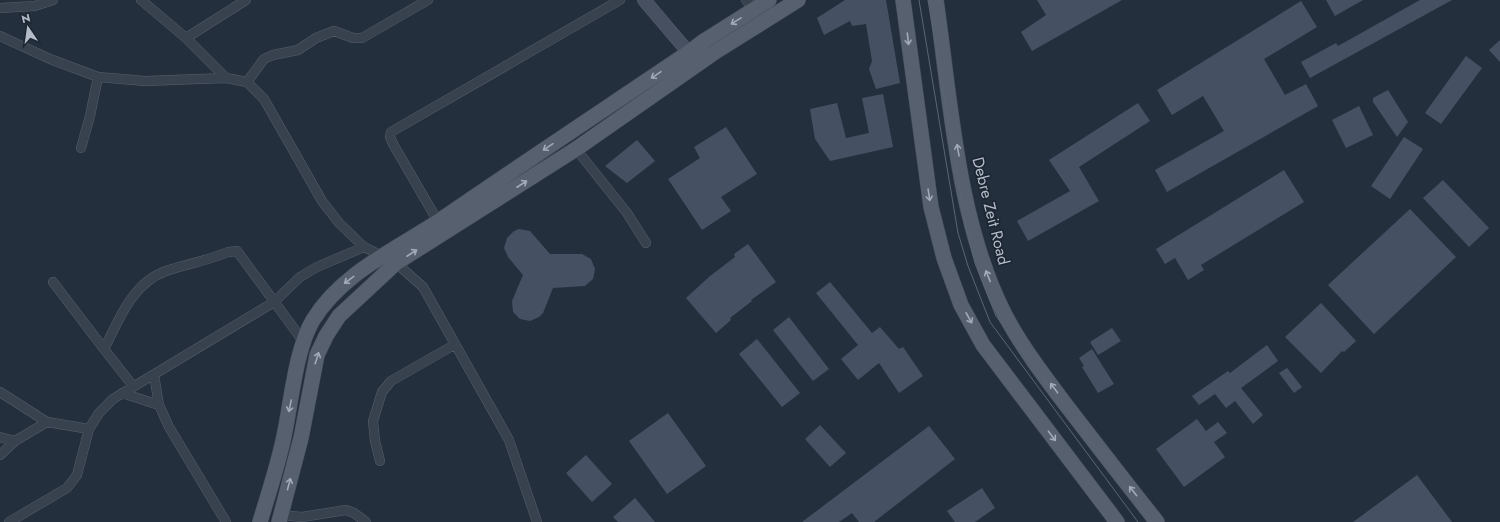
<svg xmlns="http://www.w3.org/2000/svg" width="1500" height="522" font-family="Jost,sans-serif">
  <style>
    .building { fill: #455162 }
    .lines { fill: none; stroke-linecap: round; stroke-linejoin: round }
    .street-casing { stroke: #565f6c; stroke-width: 10 }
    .secondary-casing { stroke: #565f6c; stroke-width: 14 }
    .primary-casing { stroke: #414a57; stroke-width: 16 }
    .street { stroke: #38414e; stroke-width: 9 }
    .secondary { stroke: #465061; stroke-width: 13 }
    .primary { stroke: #56606e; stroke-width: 15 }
    .tram { stroke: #5a6575; stroke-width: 1 }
    .oneway { stroke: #a1aab7 }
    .labels { text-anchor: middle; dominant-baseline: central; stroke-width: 3.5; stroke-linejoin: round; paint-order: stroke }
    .street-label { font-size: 16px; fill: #b4bcc9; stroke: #1d2633 }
  </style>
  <rect width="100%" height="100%" fill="#242f3e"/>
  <!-- building -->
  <path class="building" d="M 845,0 L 886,0 L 900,83 L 876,89 L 869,69 L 872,61 L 866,24 L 852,26 L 850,21 L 824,35 L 817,18 Z
    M 1037,0 L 1122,0 L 1032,51 L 1021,32 L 1046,15 Z
    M 1326,0 L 1363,0 L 1335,16 Z
    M 1420,0 L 1452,0 L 1310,78 L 1301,62 L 1336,43 L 1338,46 Z
    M 1301,1 L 1317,27 L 1264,59 L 1285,95 L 1306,84 L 1318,106 L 1167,192 L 1155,170 L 1224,131 L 1203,96 L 1172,115 L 1157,90 Z
    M 1500,40 L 1500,62 L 1489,50 Z
    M 1466,56 L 1482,68 L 1441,124 L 1425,113 Z
    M 1388,90 L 1408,122 L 1397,137 L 1373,102 L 1373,98 Z
    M 883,94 L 893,147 L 830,161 L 815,139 L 810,109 L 837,103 L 846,138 L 869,133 L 862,98 Z
    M 1138,103 L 1150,121 L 1079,167 L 1099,201 L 1028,241 L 1017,221 L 1070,191 L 1049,160 Z
    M 1359,106 L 1373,135 L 1346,148 L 1332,120 Z
    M 726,127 L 757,174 L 721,197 L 731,211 L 702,230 L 668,179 L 700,158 L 694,147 Z
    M 1404,137 L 1423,149 L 1390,199 L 1371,186 Z
    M 637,140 L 655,161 L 627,183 L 605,166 Z
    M 1284,170 L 1304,202 L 1201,265 L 1204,270 L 1188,280 L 1175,258 L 1165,264 L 1156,249 Z
    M 1443,180 L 1489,228 L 1469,247 L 1423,198 Z
    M 1410,209 L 1456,257 L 1374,334 L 1328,285 Z
    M 519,229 L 530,231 L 550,254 L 582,254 L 591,259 L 595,269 L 593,279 L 585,286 L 553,288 L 543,313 L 539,317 L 530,321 L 520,319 L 513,312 L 512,301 L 523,275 L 508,257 L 504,248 L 507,238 L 514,231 Z
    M 748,244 L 776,282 L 751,300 L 752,301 L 730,318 L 731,320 L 716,333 L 686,298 L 710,276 L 735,257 L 734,254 Z
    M 830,282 L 872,333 L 880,327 L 899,349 L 903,347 L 923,376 L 899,393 L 879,363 L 858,380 L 841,359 L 858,345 L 816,293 Z
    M 1321,303 L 1356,341 L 1344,352 L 1342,351 L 1321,373 L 1285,337 Z
    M 789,317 L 829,369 L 813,381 L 773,330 Z
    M 1112,328 L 1121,341 L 1098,355 L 1090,342 Z
    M 757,339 L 800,393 L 782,407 L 739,354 Z
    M 1267,345 L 1278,361 L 1241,388 L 1263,415 L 1253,424 L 1235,401 L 1226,408 L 1215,394 L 1199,405 L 1192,396 L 1228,371 L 1230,373 Z
    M 1092,349 L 1114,384 L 1098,393 L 1082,367 L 1084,366 L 1079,358 Z
    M 1287,368 L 1302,387 L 1294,393 L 1279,373 Z
    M 668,413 L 706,466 L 667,494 L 629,441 Z
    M 1197,419 L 1206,431 L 1218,422 L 1227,433 L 1214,442 L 1225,457 L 1184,487 L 1156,449 Z
    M 820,425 L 846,453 L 830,467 L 805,439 Z
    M 929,426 L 955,459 L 874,522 L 859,522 L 852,513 L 839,522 L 802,522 Z
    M 586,455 L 612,484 L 592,502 L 566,473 Z
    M 1417,475 L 1452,522 L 1353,522 Z
    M 982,488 L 995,508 L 975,522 L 955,522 L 947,511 Z
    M 635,498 L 655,522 L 618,522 L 613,517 Z"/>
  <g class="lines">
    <!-- street casing -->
    <g class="street-casing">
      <path id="street" d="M 141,0 L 186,38 L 246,0
        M 746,0 L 754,10
        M 0,8 L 35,6 L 53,0
        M 0,36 L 50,59 L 98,77 L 145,81 L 226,78 L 247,82 L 264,99 L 322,201 L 339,223 L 364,247 L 396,263 L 423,287 L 509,440 L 537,522
        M 186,38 L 226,78
        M 247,82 L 264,59 L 273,55 L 298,50 L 316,38 L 334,31 L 353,38 L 362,38 L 428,0
        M 81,148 L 90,116 L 98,77
        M 576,149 L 627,213 L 646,243
        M 440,225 L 393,144 L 390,137 L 391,132 L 620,0
        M 53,282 L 104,349
        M 154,375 L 159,405
        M 133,386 L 104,349 C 119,320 132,283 166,271 C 186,264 207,261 228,252 L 237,251 L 240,255 L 303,341
        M 0,392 L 47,422 L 89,429
        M 122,393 L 159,405 L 169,427 L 226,522
        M 0,437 L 15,441
        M 0,455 L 15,441 L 47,422
        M 380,461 L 375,441 L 373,421 L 382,392 L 391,381 L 454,345
        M 281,515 L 302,517 L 346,510 L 354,513 L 366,522
        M 9,522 L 67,488 L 77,475 L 89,429 L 99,413 L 113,399 L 274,302 L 300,277 L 317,267 L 364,247"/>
    </g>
    <!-- secondary casing -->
    <g class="secondary-casing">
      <path id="secondary" d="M 644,0 L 695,60"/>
    </g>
    <!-- primary casing -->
    <g class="primary-casing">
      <path id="primary" d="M 903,0 L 931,207 L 944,258 L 961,305 L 983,345 L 1117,522
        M 936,0 C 951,103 957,221 1005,315 C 1022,347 1044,376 1066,405 C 1096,444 1126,483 1157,522
        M 260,522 C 268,495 277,468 283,441 C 291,406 295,350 313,320 C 342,273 395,250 439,221 C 522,164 605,109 688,53 L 704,41 L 769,0
        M 279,522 L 301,438 L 317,355 L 326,336 L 339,316 L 396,263 L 576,149 L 715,52 L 798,0"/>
    </g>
    <!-- street -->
    <use href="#street" class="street"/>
    <!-- secondary -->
    <use href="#secondary" class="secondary"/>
    <!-- primary -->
    <use href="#primary" class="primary"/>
    <!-- tram -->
    <path class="tram" d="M 919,0 L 958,233 L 968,266 L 990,322 L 1138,522
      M 928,0 L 967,231 L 975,263 L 996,316 L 1152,522"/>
  </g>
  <!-- one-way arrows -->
  <defs><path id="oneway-shaft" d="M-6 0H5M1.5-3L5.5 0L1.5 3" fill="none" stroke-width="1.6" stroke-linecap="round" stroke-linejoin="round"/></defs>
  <g class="oneway">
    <use href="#oneway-shaft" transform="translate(736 21) rotate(148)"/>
    <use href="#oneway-shaft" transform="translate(908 39) rotate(83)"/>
    <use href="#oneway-shaft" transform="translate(656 75) rotate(146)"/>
    <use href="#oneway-shaft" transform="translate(548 147) rotate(146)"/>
    <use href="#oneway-shaft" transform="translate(958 150) rotate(-100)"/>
    <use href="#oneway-shaft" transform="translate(522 184) rotate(-33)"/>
    <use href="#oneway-shaft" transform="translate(929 195) rotate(81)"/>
    <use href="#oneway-shaft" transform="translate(412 253) rotate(-33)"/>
    <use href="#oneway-shaft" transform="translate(988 276) rotate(-112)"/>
    <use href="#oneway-shaft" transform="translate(349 280) rotate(143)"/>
    <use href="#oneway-shaft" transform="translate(969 318) rotate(61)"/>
    <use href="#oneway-shaft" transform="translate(317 358) rotate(-72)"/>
    <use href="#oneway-shaft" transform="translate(1054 388) rotate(-127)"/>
    <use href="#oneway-shaft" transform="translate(290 406) rotate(102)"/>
    <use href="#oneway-shaft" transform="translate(1052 436) rotate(53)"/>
    <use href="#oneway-shaft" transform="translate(289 484) rotate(-75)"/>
    <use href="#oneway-shaft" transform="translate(1133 491) rotate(-128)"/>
  </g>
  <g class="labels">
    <!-- street labels -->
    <g class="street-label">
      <text transform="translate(991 211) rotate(76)">Debre Zeit Road</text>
    </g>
  </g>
  <!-- north arrow -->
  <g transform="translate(28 28) rotate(347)" stroke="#1d2633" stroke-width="3" paint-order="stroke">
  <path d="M0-3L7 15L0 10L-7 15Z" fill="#b4bcc9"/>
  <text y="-6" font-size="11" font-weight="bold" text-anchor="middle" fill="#b4bcc9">N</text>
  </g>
</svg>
